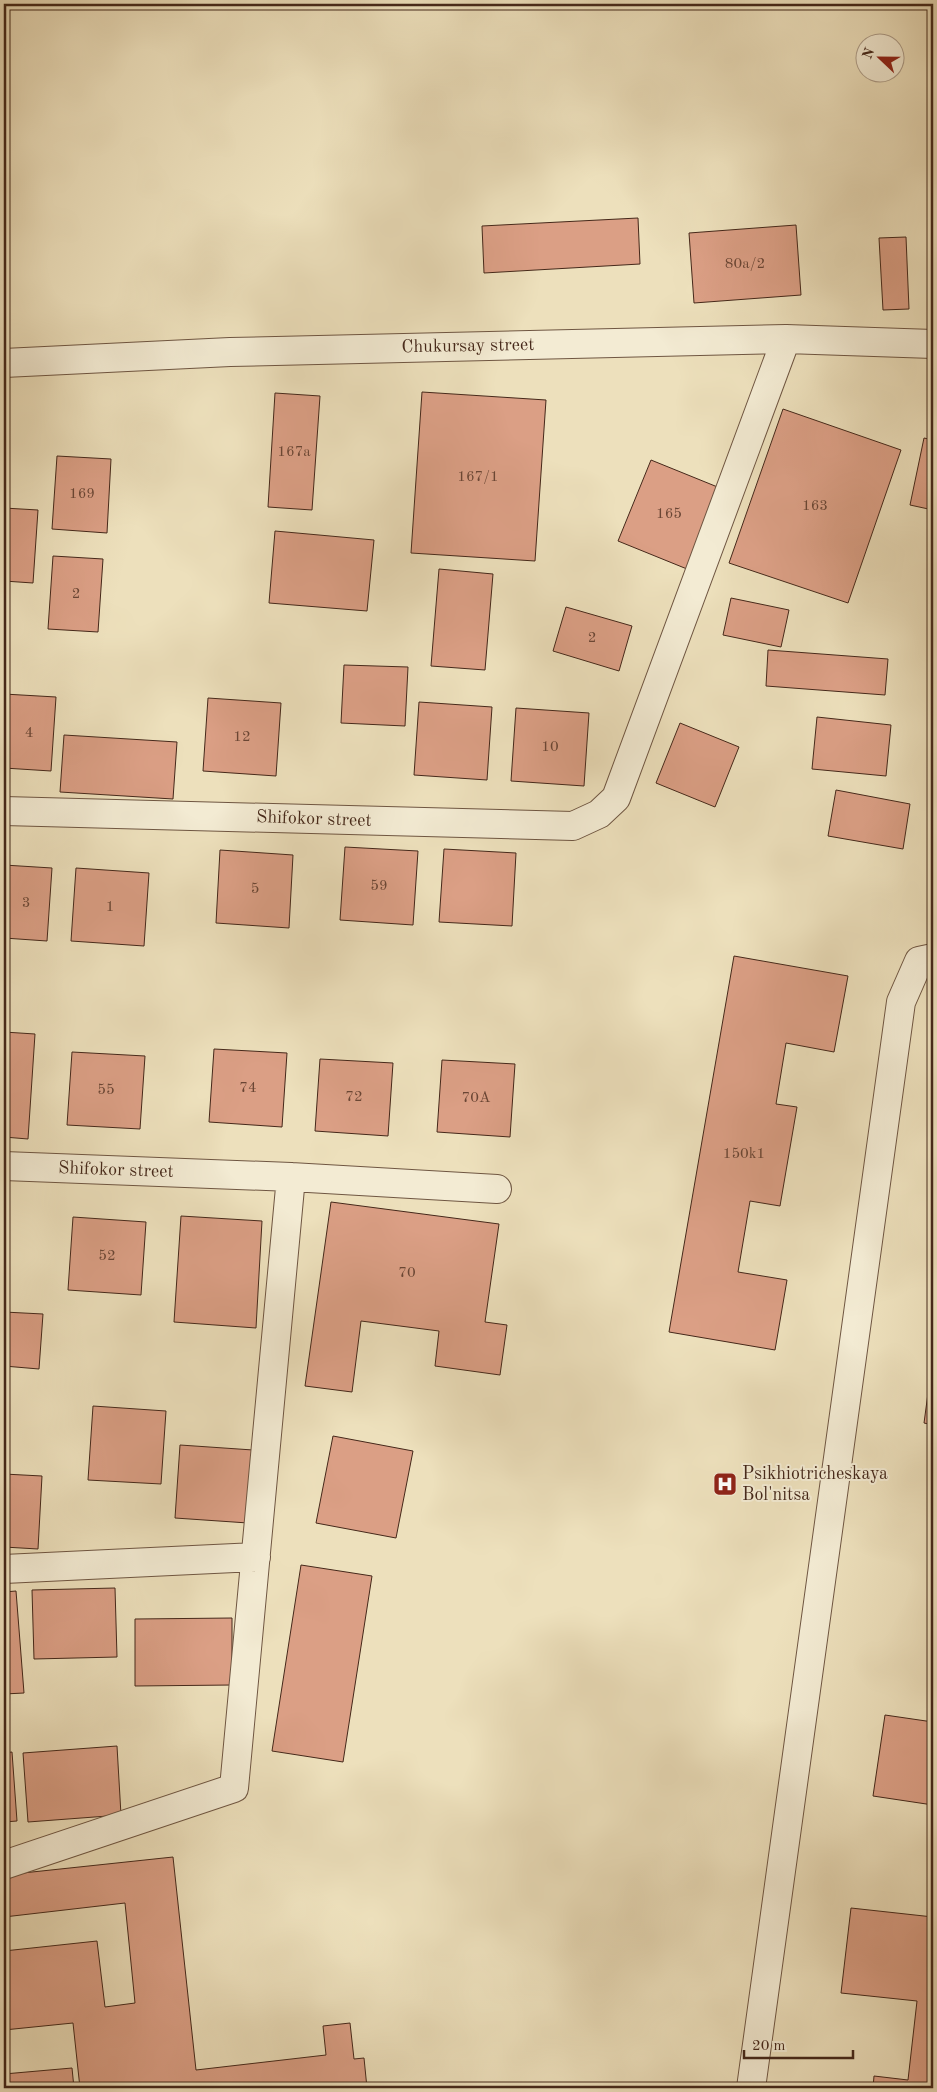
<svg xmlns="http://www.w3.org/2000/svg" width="937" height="2092" font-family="'Old Standard TT',serif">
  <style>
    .building { fill: #db9f85; stroke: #45281a }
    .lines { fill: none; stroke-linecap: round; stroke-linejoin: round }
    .minor-casing { stroke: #6f5642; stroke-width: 30 }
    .minor { stroke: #f3ebd3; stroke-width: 28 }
    .labels { text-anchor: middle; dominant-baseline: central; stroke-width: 4; stroke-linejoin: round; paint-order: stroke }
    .number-label { font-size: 15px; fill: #6a4635 }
    .street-label { font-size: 18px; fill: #45281a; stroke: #f3ebd3 }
    .poi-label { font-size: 18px; fill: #45281a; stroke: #f3ebd3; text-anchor: start }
  </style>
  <rect width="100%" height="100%" fill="#ede0bc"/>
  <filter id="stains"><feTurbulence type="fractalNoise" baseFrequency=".004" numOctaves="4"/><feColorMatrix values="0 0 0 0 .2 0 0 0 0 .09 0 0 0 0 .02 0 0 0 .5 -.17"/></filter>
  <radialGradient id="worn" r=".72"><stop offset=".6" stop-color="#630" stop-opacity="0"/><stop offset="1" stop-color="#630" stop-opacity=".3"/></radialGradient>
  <!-- building -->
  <path class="building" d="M 638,218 L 640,264 L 484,273 L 482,226 Z
    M 796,225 L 801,295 L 694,303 L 689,233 Z
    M 906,237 L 909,309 L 883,310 L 879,238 Z
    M 422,392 L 546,400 L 535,561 L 411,553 Z
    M 275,393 L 320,396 L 312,510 L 268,507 Z
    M 783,409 L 901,450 L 848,603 L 729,563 Z
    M 924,438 L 933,440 L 933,510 L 910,505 Z
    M 57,456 L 111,459 L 107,533 L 52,529 Z
    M 651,460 L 720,488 L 687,569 L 618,541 Z
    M 4,508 L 38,510 L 33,583 L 4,581 Z
    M 275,531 L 374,540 L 367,611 L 269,603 Z
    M 53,556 L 103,559 L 98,632 L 48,629 Z
    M 439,569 L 493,574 L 485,670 L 431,666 Z
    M 731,598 L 789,610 L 781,647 L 723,635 Z
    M 566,607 L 632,626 L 619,671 L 553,651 Z
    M 768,650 L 888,659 L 885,695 L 766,686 Z
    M 344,665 L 408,667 L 405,726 L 341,723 Z
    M 4,694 L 56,697 L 51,771 L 4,768 Z
    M 208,698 L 281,703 L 276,776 L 203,771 Z
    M 419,702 L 492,707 L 487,780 L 414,775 Z
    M 516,708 L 589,713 L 584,786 L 511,781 Z
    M 817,717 L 891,725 L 886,776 L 812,769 Z
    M 680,723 L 739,747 L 715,807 L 656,783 Z
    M 64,735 L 177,742 L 173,799 L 60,792 Z
    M 836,790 L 910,804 L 903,849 L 828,836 Z
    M 345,847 L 418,851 L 413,925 L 340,920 Z
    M 444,849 L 516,853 L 512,926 L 439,922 Z
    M 220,850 L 293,855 L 289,928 L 216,923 Z
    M 4,865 L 52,868 L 47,941 L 4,938 Z
    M 76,868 L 149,873 L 144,946 L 71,941 Z
    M 734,956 L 848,976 L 834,1052 L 786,1043 L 776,1104 L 797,1107 L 780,1206 L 750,1201 L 738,1272 L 787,1280 L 775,1350 L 669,1332 Z
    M 4,1032 L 35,1034 L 28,1139 L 4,1137 Z
    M 214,1049 L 287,1053 L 282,1127 L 209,1122 Z
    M 72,1052 L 145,1056 L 140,1129 L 67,1125 Z
    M 320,1059 L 393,1063 L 388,1136 L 315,1131 Z
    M 442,1060 L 515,1064 L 510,1137 L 437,1132 Z
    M 331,1202 L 499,1224 L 485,1322 L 507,1325 L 500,1375 L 435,1366 L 439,1331 L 361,1321 L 352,1392 L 305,1386 Z
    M 181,1216 L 262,1221 L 256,1328 L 174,1322 Z
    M 73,1217 L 146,1222 L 141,1295 L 68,1290 Z
    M 4,1312 L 43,1314 L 39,1369 L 4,1366 Z
    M 933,1356 L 933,1425 L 924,1423 Z
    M 93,1406 L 166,1411 L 161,1484 L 88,1480 Z
    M 333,1436 L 413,1451 L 396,1538 L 316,1523 Z
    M 180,1445 L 253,1450 L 248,1523 L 175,1518 Z
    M 4,1474 L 42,1476 L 38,1549 L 4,1547 Z
    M 301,1565 L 372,1576 L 343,1762 L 272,1751 Z
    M 115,1588 L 117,1657 L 34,1659 L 32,1590 Z
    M 16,1591 L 24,1693 L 4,1694 L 4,1592 Z
    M 232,1618 L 232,1685 L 135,1686 L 135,1619 Z
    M 885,1715 L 933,1722 L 933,1805 L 873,1796 Z
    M 117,1746 L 121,1815 L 28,1822 L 23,1753 Z
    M 12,1752 L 17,1821 L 4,1822 L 4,1753 Z
    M 173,1857 L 196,2070 L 326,2055 L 323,2026 L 350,2023 L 354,2059 L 364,2058 L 367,2088 L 80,2088 L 73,2023 L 4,2030 L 4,1951 L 97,1941 L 105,2007 L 135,2003 L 125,1903 L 4,1917 L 4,1875 Z
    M 851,1908 L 933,1917 L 933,2088 L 873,2088 L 874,2076 L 908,2080 L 917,2001 L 841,1993 Z
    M 72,2068 L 74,2088 L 4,2088 L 4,2074 Z"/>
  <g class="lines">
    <!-- minor casing -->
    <g class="minor-casing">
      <path id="minor" d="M 4,363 L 230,352 L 786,339 L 933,344
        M 4,811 L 573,826 L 599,814 L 616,798 L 786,339
        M 4,1166 L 291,1177 L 497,1189
        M 4,1569 L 256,1557
        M 4,1865 L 234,1788 L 291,1177
        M 751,2088 L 901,1002 L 919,961 L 933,958"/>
    </g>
    <!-- minor -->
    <use href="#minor" class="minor"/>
  </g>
  <!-- icons -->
  <defs>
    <g id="hospital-square" transform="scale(1.25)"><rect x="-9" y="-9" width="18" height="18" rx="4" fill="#8f2418" stroke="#f3ebd3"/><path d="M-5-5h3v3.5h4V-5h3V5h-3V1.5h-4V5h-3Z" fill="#fff"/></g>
  </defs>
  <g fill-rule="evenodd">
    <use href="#hospital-square" x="725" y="1484"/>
  </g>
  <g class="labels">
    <!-- number labels -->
    <g class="number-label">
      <text x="745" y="264">80a/2</text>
      <text x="294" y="452">167а</text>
      <text x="478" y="477">167/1</text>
      <text x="82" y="494">169</text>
      <text x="815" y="506">163</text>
      <text x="669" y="514">165</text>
      <text x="76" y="594">2</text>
      <text x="592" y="638">2</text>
      <text x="29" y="733">4</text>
      <text x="242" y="737">12</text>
      <text x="550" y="747">10</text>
      <text x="379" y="886">59</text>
      <text x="255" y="889">5</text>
      <text x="26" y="903">3</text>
      <text x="110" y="907">1</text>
      <text x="248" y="1088">74</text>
      <text x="106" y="1090">55</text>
      <text x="354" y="1097">72</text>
      <text x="476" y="1098">70A</text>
      <text x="744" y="1154">150k1</text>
      <text x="107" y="1256">52</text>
      <text x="407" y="1273">70</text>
    </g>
    <!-- street labels -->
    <g class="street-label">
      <text transform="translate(468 346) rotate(-1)">Chukursay street</text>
      <text transform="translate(314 819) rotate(2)">Shifokor street</text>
      <text transform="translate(116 1170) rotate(2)">Shifokor street</text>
    </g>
    <!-- poi labels -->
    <g class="poi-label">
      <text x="742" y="1474">Psikhiotricheskaya<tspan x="742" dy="21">Bol'nitsa</tspan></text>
    </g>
  </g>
  <!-- margin -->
  <rect width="937" height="2092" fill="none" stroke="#ede0bc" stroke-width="20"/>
  <rect x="5" y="5" width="927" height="2082" fill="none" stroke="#45281a" stroke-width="2.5"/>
  <rect x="10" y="10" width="917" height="2072" fill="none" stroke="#45281a"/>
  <!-- north arrow -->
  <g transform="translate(880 58) rotate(292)"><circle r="24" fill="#f3ebd3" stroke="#ad9d89"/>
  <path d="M0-4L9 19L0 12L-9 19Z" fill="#8f2418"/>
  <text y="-8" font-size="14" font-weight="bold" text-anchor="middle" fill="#45281a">N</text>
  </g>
  <!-- scale -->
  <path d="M744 2050v8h109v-8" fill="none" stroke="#45281a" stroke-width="2.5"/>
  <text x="752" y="2050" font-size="15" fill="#45281a" stroke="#f3ebd3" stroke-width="4" paint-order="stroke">20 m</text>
  <rect width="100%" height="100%" filter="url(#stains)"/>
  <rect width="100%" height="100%" fill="url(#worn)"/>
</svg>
